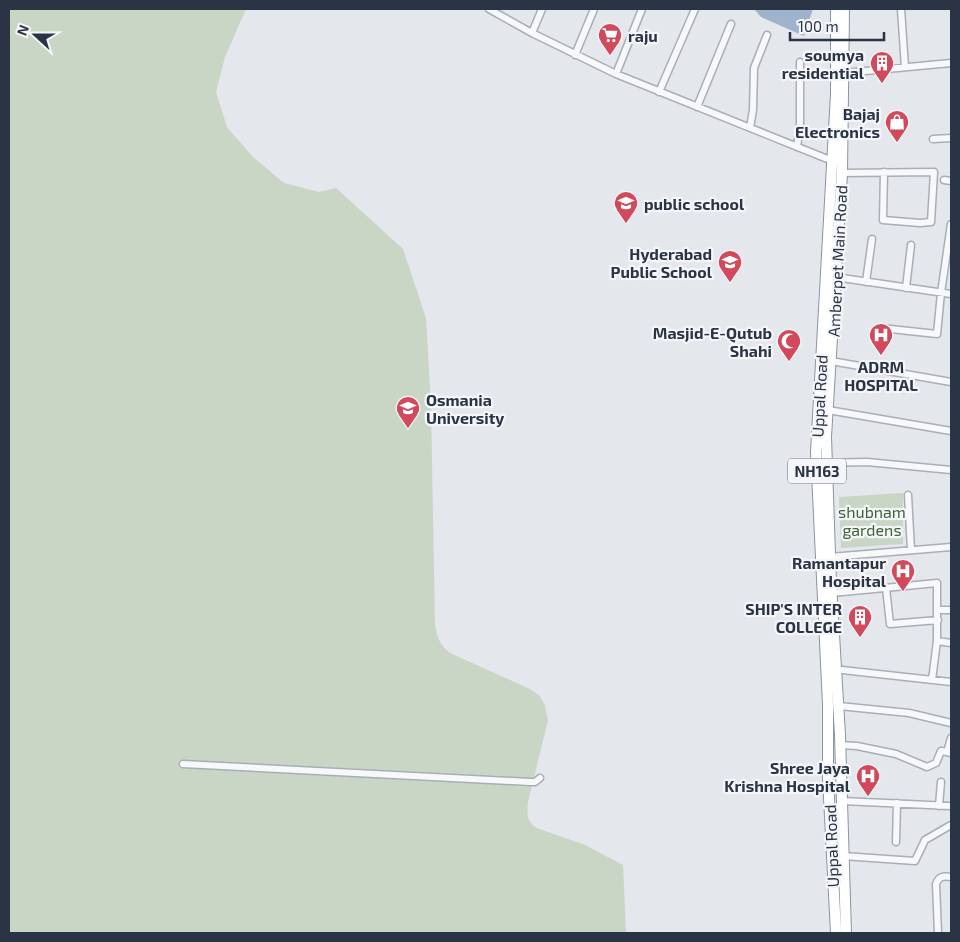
<svg xmlns="http://www.w3.org/2000/svg" width="960" height="942" font-family="'Exo 2',sans-serif">
  <style>
    .green { fill: #c9d6c5 }
    .water { fill: #9fb4cc }
    .lines { fill: none; stroke-linecap: round; stroke-linejoin: round }
    .minor-casing { stroke: #a9aeb7; stroke-width: 9 }
    .highway-casing { stroke: #8b94a3; stroke-width: 12 }
    .minor { stroke: #f7f8fa; stroke-width: 6 }
    .highway { stroke: #fff; stroke-width: 10 }
    .labels { text-anchor: middle; dominant-baseline: central; stroke-width: 4.5; stroke-linejoin: round; paint-order: stroke }
    .shield { fill: #f4f6f9; stroke: #676e7b; stroke-width: 1 }
    .shield-label { font-size: 15px; font-weight: bold; fill: #2b3445 }
    .poi-label { font-size: 16px; font-weight: bold; fill: #2b3445; stroke: #f4f6f9; text-anchor: end }
    .street-label { font-size: 16px; fill: #2b3445; stroke: #f4f6f9 }
    .park-label { font-size: 16px; fill: #3f6138; stroke: #f4f6f9 }
  </style>
  <rect width="100%" height="100%" fill="#e4e7ec"/>
  <!-- green -->
  <path class="green" d="M 9,9 L 246,9 L 225,57 L 216,92 L 227,127 L 252,156 L 284,183 L 319,192 L 336,188 L 403,249 L 426,318 L 431,405 L 435,624 C 437,637 439,644 450,653 L 530,689 L 540,696 L 545,706 L 548,720 L 528,802 C 527,813 526,822 537,828 L 585,845 L 623,865 L 626,933 L 9,933 Z
    M 903,493 L 903,544 L 841,548 L 839,497 Z"/>
  <!-- water -->
  <path class="water" d="M 754,9 L 813,9 L 804,36 L 761,17 Z"/>
  <g class="lines">
    <!-- minor casing -->
    <g class="minor-casing">
      <path id="minor" d="M 489,9 L 532,33 L 616,74 L 835,162
        M 901,9 L 905,67
        M 532,33 L 542,9
        M 575,55 L 594,9
        M 844,73 L 951,63
        M 616,74 L 642,9
        M 659,92 L 695,9
        M 697,107 L 731,24
        M 750,128 L 753,110 L 754,68 L 767,35
        M 933,139 L 951,138
        M 797,147 L 800,125 L 800,62
        M 842,173 L 934,172 L 931,222 L 920,223 L 883,220 L 884,172
        M 944,180 L 951,181
        M 835,277 L 951,294
        M 866,282 L 872,239
        M 906,288 L 911,245
        M 881,328 L 937,334 L 941,293 L 951,224
        M 831,361 L 951,382
        M 828,410 L 951,431
        M 817,463 L 867,462 L 951,470
        M 908,495 L 911,550
        M 830,557 L 951,547
        M 886,588 L 890,624 L 938,620
        M 832,593 L 937,583 L 937,641 L 932,680
        M 938,610 L 951,610
        M 937,641 L 951,643
        M 833,669 L 951,682
        M 839,706 L 909,713 L 951,723
        M 840,745 L 857,746 L 896,754 L 927,767 L 936,763 L 941,751 L 947,752
        M 950,753 L 947,752 L 951,738
        M 183,764 L 530,782 L 535,782 L 540,778
        M 842,801 L 951,806
        M 939,806 L 941,782
        M 896,842 L 897,803
        M 843,856 L 915,861 L 925,840 L 951,825
        M 938,933 L 936,884 C 939,876 943,876 951,877"/>
    </g>
    <!-- highway casing -->
    <g class="highway-casing">
      <path id="highway" d="M 844,9 L 842,173 L 826,437 L 831,584 L 840,735 L 846,933
        M 836,933 L 828,778 L 828,705 L 816,452 L 836,94 L 836,9"/>
    </g>
    <!-- minor -->
    <use href="#minor" class="minor"/>
    <!-- highway -->
    <use href="#highway" class="highway"/>
  </g>
  <!-- icons -->
  <defs>
    <g id="supermarket-pin" transform="scale(1.25)"><path d="M0 17L-7.5 6A9.5 9.5 0 1 1 7.5 6Z" fill="#d1495b" stroke="#f4f6f9"/><path d="M-6-5.5h2.5l.6 2H6L4.5 2H-2.5L-4.4-4H-6ZM-1.5 3.2a1.3 1.3 0 1 0 .1 0ZM3 3.2a1.3 1.3 0 1 0 .1 0Z" fill="#fff"/></g>
    <g id="building-pin" transform="scale(1.25)"><path d="M0 17L-7.5 6A9.5 9.5 0 1 1 7.5 6Z" fill="#d1495b" stroke="#f4f6f9"/><path d="M-4-6H4V6H1V3H-1V6H-4ZM-2.5-4.3h1.7v1.8h-1.7ZM.8-4.3h1.7v1.8H.8ZM-2.5-1h1.7V.8h-1.7ZM.8-1h1.7V.8H.8Z" fill="#fff"/></g>
    <g id="shop-pin" transform="scale(1.25)"><path d="M0 17L-7.5 6A9.5 9.5 0 1 1 7.5 6Z" fill="#d1495b" stroke="#f4f6f9"/><path d="M-5-2.5h2.3a2.7 3.5 0 0 1 5.4 0H5L5.5 6h-11ZM-1.5-2.5h3a1.5 2.3 0 0 0-3 0Z" fill="#fff"/></g>
    <g id="school-pin" transform="scale(1.25)"><path d="M0 17L-7.5 6A9.5 9.5 0 1 1 7.5 6Z" fill="#d1495b" stroke="#f4f6f9"/><path d="M0-5L7-2L0 1L-7-2ZM-4 1L0 2.5L4 1V4Q0 6-4 4Z" fill="#fff"/></g>
    <g id="hospital-pin" transform="scale(1.25)"><path d="M0 17L-7.5 6A9.5 9.5 0 1 1 7.5 6Z" fill="#d1495b" stroke="#f4f6f9"/><path d="M-5-5h3v3.5h4V-5h3V5h-3V1.5h-4V5h-3Z" fill="#fff"/></g>
    <g id="mosque-pin" transform="scale(1.25)"><path d="M0 17L-7.5 6A9.5 9.5 0 1 1 7.5 6Z" fill="#d1495b" stroke="#f4f6f9"/><path d="M3.5-4.9A6 6 0 1 0 3.5 4.9A5 5 0 1 1 3.5-4.9Z" fill="#fff"/></g>
    <g id="university-pin" transform="scale(1.25)"><path d="M0 17L-7.5 6A9.5 9.5 0 1 1 7.5 6Z" fill="#d1495b" stroke="#f4f6f9"/><path d="M0-5L7-2L0 1L-7-2ZM-4 1L0 2.5L4 1V4Q0 6-4 4Z" fill="#fff"/></g>
  </defs>
  <g fill-rule="evenodd">
    <use href="#supermarket-pin" x="610" y="35"/>
    <use href="#building-pin" x="882" y="63"/>
    <use href="#shop-pin" x="897" y="122"/>
    <use href="#school-pin" x="626" y="203"/>
    <use href="#school-pin" x="730" y="262"/>
    <use href="#hospital-pin" x="881" y="335"/>
    <use href="#mosque-pin" x="789" y="341"/>
    <use href="#university-pin" x="408" y="408"/>
    <use href="#hospital-pin" x="903" y="571"/>
    <use href="#building-pin" x="860" y="617"/>
    <use href="#hospital-pin" x="868" y="776"/>
  </g>
  <g class="labels">
    <!-- shield labels -->
    <rect class="shield" x="788" y="458.5" width="58" height="25" rx="4"/>
    <g class="shield-label">
      <text x="817" y="471">NH163</text>
    </g>
    <!-- poi labels -->
    <g class="poi-label">
      <text x="628" y="35" text-anchor="start">raju</text>
      <text x="864" y="54">soumya<tspan x="864" dy="18">residential</tspan></text>
      <text x="880" y="113">Bajaj<tspan x="880" dy="18">Electronics</tspan></text>
      <text x="644" y="203" text-anchor="start">public school</text>
      <text x="712" y="253">Hyderabad<tspan x="712" dy="18">Public School</tspan></text>
      <text x="772" y="332">Masjid-E-Qutub<tspan x="772" dy="18">Shahi</tspan></text>
      <text x="881" y="366" text-anchor="middle">ADRM<tspan x="881" dy="18">HOSPITAL</tspan></text>
      <text x="426" y="399" text-anchor="start">Osmania<tspan x="426" dy="18">University</tspan></text>
      <text x="886" y="562">Ramantapur<tspan x="886" dy="18">Hospital</tspan></text>
      <text x="842" y="608">SHIP'S INTER<tspan x="842" dy="18">COLLEGE</tspan></text>
      <text x="850" y="767">Shree Jaya<tspan x="850" dy="18">Krishna Hospital</tspan></text>
    </g>
    <!-- street labels -->
    <g class="street-label">
      <text transform="translate(837 261) rotate(-87)">Amberpet Main Road</text>
      <text transform="translate(819 396) rotate(-87)">Uppal Road</text>
      <text transform="translate(831 846) rotate(-92)">Uppal Road</text>
    </g>
    <!-- park labels -->
    <g class="park-label">
      <text x="872" y="511">shubnam<tspan x="872" dy="18">gardens</tspan></text>
    </g>
  </g>
  <!-- border -->
  <rect width="960" height="942" fill="none" stroke="#2b3445" stroke-width="20"/>
  <!-- north arrow -->
  <g transform="translate(35 35) rotate(291)" stroke="#f4f6f9" stroke-width="4" paint-order="stroke">
  <path d="M0-4L9 19L0 12L-9 19Z" fill="#2b3445"/>
  <text y="-8" font-size="14" font-weight="bold" text-anchor="middle" fill="#2b3445">N</text>
  </g>
  <!-- scale -->
  <path d="M790 32v8h94v-8" fill="none" stroke="#2b3445" stroke-width="2.5"/>
  <text x="798" y="32" font-size="15" fill="#2b3445" stroke="#f4f6f9" stroke-width="4" paint-order="stroke">100 m</text>
</svg>
